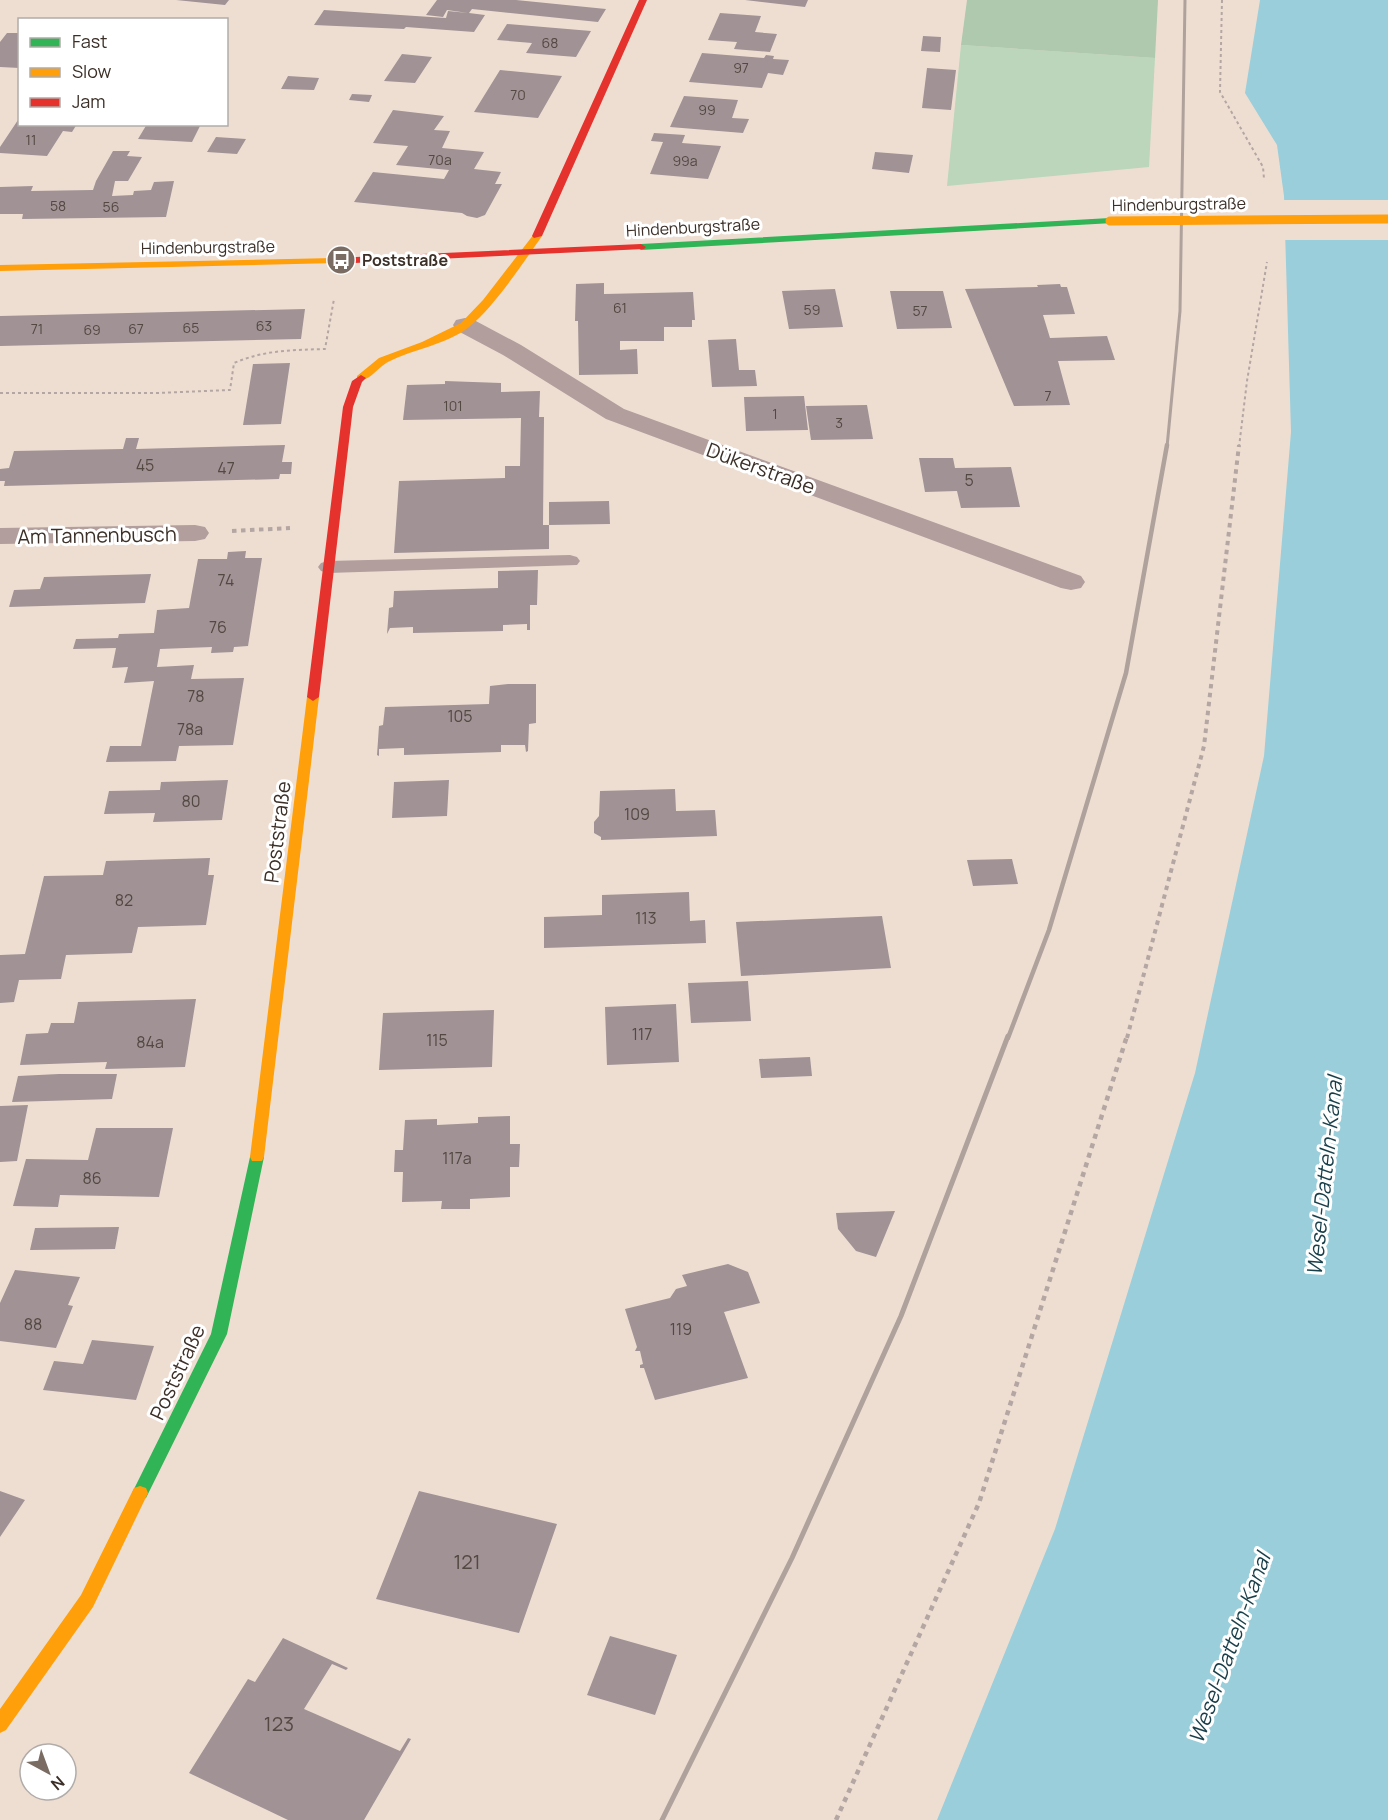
<svg xmlns="http://www.w3.org/2000/svg" width="1388" height="1820" font-family="Manrope,sans-serif">
  <style>
    .green { fill: #bbd6ba }
    .forest { fill: #afc9ae }
    .water { fill: #9aceda }
    .pier { fill: #eeded2 }
    .building { fill: #a09295 }
    .lines { fill: none; stroke-linecap: round; stroke-linejoin: round }
    .path-far2 { stroke: #b4a6a2; stroke-width: 2; stroke-dasharray: 3 3; stroke-linecap: butt }
    .path-far1 { stroke: #b4a6a2; stroke-width: 4; stroke-dasharray: 4.5 4.5; stroke-linecap: butt }
    .path { stroke: #b4a6a2; stroke-width: 4.5; stroke-dasharray: 5 5; stroke-linecap: butt }
    .lane { fill: #b19e9d; fill-rule: evenodd }
    .street { fill: #b19e9d; fill-rule: evenodd }
    .fast { fill: #30b455; fill-rule: evenodd }
    .slow { fill: #ff9f0a; fill-rule: evenodd }
    .jam { fill: #e5322d; fill-rule: evenodd }
    .rail-far2 { stroke: #afa29c; stroke-width: 3 }
    .rail-far1 { stroke: #afa29c; stroke-width: 4.5 }
    .rail { stroke: #afa29c; stroke-width: 5 }
    .slow-bridge { stroke: #ff9f0a; stroke-width: 9 }
    .labels { text-anchor: middle; dominant-baseline: central; stroke-width: 6; stroke-linejoin: round; paint-order: stroke }
    .far-number-label { font-size: 14px; fill: #544842 }
    .far-street-label { font-size: 16px; fill: #3b2f27; stroke: #fff }
    .far-poi-label { font-size: 16px; font-weight: bold; fill: #3b2f27; stroke: #fff; text-anchor: start }
    .number-label { font-size: 16px; fill: #544842 }
    .street-label { font-size: 20px; fill: #3b2f27; stroke: #fff }
    .near-number-label { font-size: 20px; fill: #544842 }
    .water-label { font-size: 21px; font-style: italic; fill: #183e49; stroke: #fff }
  </style>
  <rect width="100%" height="100%" fill="#eeded2"/>
  <!-- green -->
  <path class="green" d="M 961,45 L 1155,58 L 1149,167 L 947,186 Z"/>
  <!-- forest -->
  <path class="forest" d="M 967,0 L 1158,0 L 1155,58 L 961,45 Z"/>
  <!-- water -->
  <path class="water" d="M 1260,0 L 1388,0 L 1388,1820 L 937,1820 L 1055,1529 L 1195,1073 L 1264,756 L 1291,432 L 1284,196 L 1277,145 L 1245,93 Z"/>
  <!-- pier -->
  <path class="pier" d="M 1282,200 L 1388,200 L 1388,240 L 1283,240 Z"/>
  <!-- building -->
  <path class="building" d="M 176,0 L 229,0 L 225,5 Z
    M 437,0 L 516,0 L 606,9 L 598,22 L 472,9 L 469,13 L 485,15 L 474,32 L 406,27 L 404,29 L 314,25 L 324,10 L 446,18 L 448,11 L 468,13 L 447,10 L 443,17 L 426,15 Z
    M 745,0 L 808,0 L 805,7 Z
    M 720,13 L 761,16 L 755,32 L 777,34 L 770,52 L 734,49 L 737,42 L 708,40 Z
    M 507,24 L 591,31 L 576,57 L 526,53 L 532,43 L 497,40 Z
    M 7,33 L 20,33 L 20,68 L 0,67 L 0,42 Z
    M 923,36 L 941,37 L 940,52 L 921,51 Z
    M 702,53 L 764,58 L 766,55 L 774,56 L 773,59 L 789,60 L 783,75 L 768,73 L 762,88 L 689,82 Z
    M 402,54 L 432,57 L 415,83 L 384,81 Z
    M 927,68 L 956,70 L 951,110 L 922,108 Z
    M 500,70 L 562,76 L 538,118 L 474,112 Z
    M 288,76 L 319,78 L 314,90 L 281,89 Z
    M 352,94 L 372,95 L 369,102 L 349,100 Z
    M 684,96 L 738,100 L 732,118 L 749,119 L 743,133 L 670,127 Z
    M 393,110 L 444,116 L 434,130 L 450,131 L 442,148 L 484,152 L 474,169 L 501,172 L 495,184 L 502,184 L 485,215 L 477,218 L 467,216 L 462,213 L 354,202 L 373,172 L 444,179 L 449,170 L 396,165 L 408,146 L 373,143 Z
    M 20,117 L 20,124 L 77,124 L 72,132 L 63,131 L 47,156 L 0,153 L 0,147 Z
    M 147,124 L 201,124 L 192,142 L 138,139 Z
    M 654,133 L 685,135 L 682,143 L 721,146 L 708,179 L 650,174 L 663,142 L 651,141 Z
    M 216,137 L 246,139 L 237,154 L 207,152 Z
    M 113,151 L 130,151 L 127,156 L 142,157 L 128,181 L 115,181 L 112,196 L 133,195 L 134,191 L 151,190 L 154,182 L 174,181 L 166,217 L 22,219 L 23,214 L 0,214 L 0,187 L 33,186 L 31,191 L 93,190 L 96,181 Z
    M 875,152 L 913,155 L 909,173 L 872,169 Z
    M 604,283 L 604,294 L 693,292 L 695,320 L 692,320 L 692,327 L 664,327 L 664,341 L 620,341 L 620,350 L 637,349 L 638,374 L 579,375 L 578,321 L 575,321 L 576,284 Z
    M 1060,284 L 1061,287 L 1067,287 L 1075,314 L 1043,315 L 1050,338 L 1107,336 L 1115,360 L 1058,361 L 1070,405 L 1014,406 L 965,289 L 1038,287 L 1037,285 Z
    M 835,289 L 843,327 L 789,329 L 782,291 Z
    M 890,291 L 943,291 L 952,328 L 897,329 Z
    M 305,309 L 301,339 L 0,346 L 0,316 Z
    M 736,339 L 739,370 L 755,370 L 757,386 L 712,387 L 708,340 Z
    M 290,363 L 281,424 L 243,425 L 253,364 Z
    M 445,381 L 501,383 L 501,392 L 540,391 L 539,417 L 544,417 L 543,525 L 549,525 L 549,502 L 609,501 L 610,524 L 549,525 L 549,549 L 394,553 L 399,481 L 505,478 L 505,466 L 520,466 L 521,418 L 403,420 L 407,385 L 445,384 Z
    M 804,396 L 808,430 L 746,431 L 744,397 Z
    M 867,405 L 873,439 L 811,440 L 806,406 Z
    M 126,438 L 139,438 L 136,449 L 285,445 L 282,462 L 292,462 L 291,474 L 280,474 L 279,479 L 4,486 L 5,481 L 0,481 L 0,469 L 9,468 L 14,451 L 123,449 Z
    M 919,458 L 953,458 L 955,468 L 1011,467 L 1020,507 L 961,508 L 957,491 L 925,492 Z
    M 246,551 L 245,558 L 262,558 L 248,646 L 234,647 L 233,652 L 211,653 L 212,647 L 160,649 L 157,667 L 194,665 L 191,679 L 244,678 L 233,745 L 179,746 L 176,761 L 106,762 L 110,746 L 141,746 L 154,681 L 124,683 L 128,667 L 112,668 L 116,648 L 73,649 L 76,639 L 118,638 L 119,634 L 154,633 L 157,610 L 189,608 L 198,559 L 227,559 L 228,552 Z
    M 538,570 L 537,605 L 530,605 L 530,630 L 527,630 L 527,624 L 503,625 L 503,631 L 413,633 L 413,627 L 390,628 L 387,634 L 389,608 L 393,607 L 394,591 L 498,588 L 498,571 Z
    M 151,574 L 145,603 L 9,607 L 14,590 L 40,589 L 44,577 Z
    M 508,684 L 536,684 L 536,723 L 529,724 L 528,751 L 526,752 L 525,745 L 501,745 L 501,752 L 404,755 L 404,748 L 379,749 L 379,756 L 377,755 L 379,726 L 383,725 L 385,707 L 489,704 L 490,686 Z
    M 228,780 L 222,820 L 153,822 L 155,813 L 104,814 L 109,791 L 160,790 L 161,782 Z
    M 449,780 L 447,816 L 392,818 L 394,782 Z
    M 675,789 L 676,811 L 715,810 L 717,836 L 601,840 L 601,837 L 594,833 L 594,822 L 599,816 L 600,791 Z
    M 210,858 L 208,875 L 214,875 L 206,925 L 138,927 L 132,953 L 66,955 L 61,979 L 19,980 L 14,1002 L 0,1003 L 0,955 L 25,954 L 44,876 L 103,875 L 106,861 Z
    M 1012,859 L 1018,884 L 973,886 L 967,860 Z
    M 689,892 L 690,921 L 705,920 L 706,943 L 544,948 L 544,917 L 602,915 L 602,895 Z
    M 882,916 L 891,968 L 741,976 L 736,922 Z
    M 748,981 L 751,1021 L 691,1023 L 688,983 Z
    M 196,999 L 185,1067 L 105,1069 L 107,1062 L 20,1065 L 26,1034 L 48,1033 L 51,1023 L 74,1023 L 78,1002 Z
    M 676,1004 L 679,1062 L 607,1065 L 605,1007 Z
    M 494,1010 L 492,1067 L 379,1070 L 383,1013 Z
    M 810,1057 L 812,1076 L 761,1078 L 759,1059 Z
    M 59,1074 L 117,1074 L 112,1099 L 12,1102 L 18,1076 Z
    M 28,1105 L 17,1161 L 0,1162 L 0,1106 Z
    M 510,1116 L 510,1144 L 520,1144 L 519,1167 L 510,1167 L 510,1197 L 470,1199 L 470,1209 L 441,1209 L 442,1201 L 402,1202 L 403,1172 L 394,1172 L 395,1150 L 403,1150 L 405,1120 L 437,1119 L 437,1125 L 478,1123 L 478,1117 Z
    M 96,1128 L 173,1128 L 159,1197 L 60,1195 L 58,1207 L 13,1206 L 26,1159 L 88,1160 Z
    M 895,1211 L 876,1257 L 856,1251 L 838,1229 L 836,1213 Z
    M 119,1227 L 115,1249 L 30,1250 L 35,1228 Z
    M 728,1264 L 748,1272 L 760,1303 L 724,1312 L 748,1378 L 655,1400 L 644,1368 L 640,1368 L 640,1365 L 643,1364 L 640,1351 L 635,1351 L 637,1347 L 625,1309 L 670,1298 L 676,1289 L 687,1286 L 682,1275 Z
    M 15,1270 L 80,1277 L 68,1305 L 73,1306 L 56,1348 L 0,1341 L 0,1303 Z
    M 92,1340 L 154,1346 L 136,1400 L 43,1390 L 54,1361 L 83,1364 Z
    M 0,1491 L 25,1500 L 0,1537 Z
    M 419,1491 L 557,1524 L 519,1633 L 376,1599 Z
    M 610,1636 L 677,1655 L 655,1715 L 587,1695 Z
    M 283,1638 L 348,1668 L 346,1670 L 332,1664 L 304,1709 L 400,1751 L 408,1738 L 411,1739 L 364,1820 L 288,1820 L 189,1773 L 248,1679 L 255,1682 Z"/>
  <g class="lines">
    <!-- path-far2 -->
    <path class="path-far2" d="M 1222,0 L 1220,92 L 1263,167 L 1264,179
      M 0,393 L 158,393 L 230,390 L 234,363 C 264,350 293,350 325,349 L 334,299
      M 1239,447 L 1247,381 L 1267,262"/>
    <!-- path-far1 -->
    <path class="path-far1" d="M 232,531 L 290,528
      M 1127,1038 L 1204,746 L 1239,445"/>
    <!-- path -->
    <path class="path" d="M 836,1820 L 979,1503 L 1127,1036"/>
    <!-- lane -->
    <path class="lane" d="M 570,555 L 577,557 L 580,561 L 577,565 L 328,573 L 321,571 L 318,567 L 321,563 L 328,561 Z"/>
    <!-- street -->
    <path class="street" d="M 465,318 L 474,320 L 521,345 L 624,409 L 1081,576 L 1085,582 L 1081,588 L 1071,590 L 1061,588 L 606,419 L 503,355 L 456,330 L 453,325 L 456,320 Z
      M 195,525 L 205,527 L 209,533 L 205,539 L 195,541 L 0,544 L 0,528 Z"/>
    <!-- fast -->
    <path class="fast" d="M 1110,218 L 1115,221 L 1113,223 L 641,250 L 636,247 L 641,244 Z
      M 257,1151 L 262,1153 L 264,1157 L 227,1334 L 146,1498 L 140,1500 L 134,1498 L 132,1493 L 211,1334 L 250,1157 L 252,1153 Z"/>
    <!-- slow -->
    <path class="slow" d="M 534,234 L 542,236 C 523,263 494,307 469,327 C 446,345 413,349 388,362 C 378,367 370,382 357,380 L 357,376 L 379,358 L 422,342 L 461,323 L 483,300 Z
      M 334,258 L 339,261 L 337,263 L 0,271 L 0,265 Z
      M 313,693 L 319,697 L 264,1157 L 262,1161 L 252,1161 L 250,1157 L 307,697 Z
      M 140,1486 L 146,1488 L 148,1493 L 93,1607 L 6,1730 L 0,1733 L 0,1709 L 81,1595 L 134,1488 Z"/>
    <!-- jam -->
    <path class="jam" d="M 639,0 L 647,0 L 542,236 L 534,238 L 532,236 Z
      M 641,244 L 646,247 L 644,249 L 334,264 L 329,261 L 334,258 Z
      M 361,375 L 366,378 L 362,382 L 353,407 L 319,697 L 313,701 L 307,697 L 343,407 L 352,381 Z"/>
    <!-- rail-far2 -->
    <path class="rail-far2" d="M 1167,447 L 1180,311 L 1185,0"/>
    <!-- rail-far1 -->
    <path class="rail-far1" d="M 1008,1038 L 1049,930 L 1126,673 L 1167,445"/>
    <!-- rail -->
    <path class="rail" d="M 662,1820 L 792,1558 L 901,1316 L 1008,1036"/>
    <!-- slow-bridge -->
    <path class="slow-bridge" d="M 1110,221 L 1388,219"/>
  </g>
  <!-- icons -->
  <defs>
    <g id="bus-disc" transform="scale(1.5)"><circle r="9.5" fill="#7a6c63" stroke="#fff"/><path d="M-5-6H5V4H4V6H2V4H-2V6H-4V4H-5ZM-3.5-4V0h7V-4ZM-3.5 1.2v1.5H-2V1.2ZM2 1.2v1.5H3.5V1.2Z" fill="#fff"/></g>
  </defs>
  <g fill-rule="evenodd">
    <use href="#bus-disc" x="341" y="260"/>
  </g>
  <g class="labels">
    <!-- far-number labels -->
    <g class="far-number-label">
      <text x="550" y="42">68</text>
      <text x="741" y="67">97</text>
      <text x="518" y="94">70</text>
      <text x="707" y="109">99</text>
      <text x="31" y="139">11</text>
      <text x="440" y="159">70a</text>
      <text x="685" y="160">99a</text>
      <text x="58" y="205">58</text>
      <text x="111" y="206">56</text>
      <text x="620" y="307">61</text>
      <text x="812" y="309">59</text>
      <text x="920" y="310">57</text>
      <text x="264" y="325">63</text>
      <text x="191" y="327">65</text>
      <text x="37" y="328">71</text>
      <text x="136" y="328">67</text>
      <text x="92" y="329">69</text>
      <text x="1048" y="395">7</text>
      <text x="453" y="405">101</text>
      <text x="775" y="413">1</text>
      <text x="839" y="422">3</text>
    </g>
    <!-- far-street labels -->
    <g class="far-street-label">
      <text transform="translate(1179 204) rotate(-1)">Hindenburgstraße</text>
      <text transform="translate(693 227) rotate(-3)">Hindenburgstraße</text>
      <text transform="translate(208 247) rotate(-1)">Hindenburgstraße</text>
    </g>
    <!-- far-poi labels -->
    <g class="far-poi-label">
      <text x="362" y="260">Poststraße</text>
    </g>
    <!-- number labels -->
    <g class="number-label">
      <text x="145" y="465">45</text>
      <text x="226" y="468">47</text>
      <text x="969" y="480">5</text>
      <text x="226" y="580">74</text>
      <text x="218" y="627">76</text>
      <text x="196" y="696">78</text>
      <text x="460" y="716">105</text>
      <text x="190" y="729">78a</text>
      <text x="191" y="801">80</text>
      <text x="637" y="814">109</text>
      <text x="124" y="900">82</text>
      <text x="646" y="918">113</text>
      <text x="642" y="1034">117</text>
      <text x="437" y="1040">115</text>
      <text x="150" y="1042">84a</text>
      <text x="457" y="1158">117a</text>
      <text x="92" y="1178">86</text>
      <text x="33" y="1324">88</text>
      <text x="681" y="1329">119</text>
    </g>
    <!-- street labels -->
    <g class="street-label">
      <text transform="translate(761 468) rotate(20)">Dükerstraße</text>
      <text transform="translate(97 535) rotate(-1)">Am Tannenbusch</text>
      <text transform="translate(277 832) rotate(-83)">Poststraße</text>
      <text transform="translate(177 1372) rotate(-65)">Poststraße</text>
    </g>
    <!-- near-number labels -->
    <g class="near-number-label">
      <text x="467" y="1561">121</text>
      <text x="279" y="1723">123</text>
    </g>
    <!-- water labels -->
    <g class="water-label">
      <text transform="translate(1324 1176) rotate(-84)">Wesel-Datteln-Kanal</text>
      <text transform="translate(1229 1648) rotate(-70)">Wesel-Datteln-Kanal</text>
    </g>
  </g>
  <!-- legend -->
  <rect x="18" y="18" width="210" height="108" fill="#ffffff" stroke="#b1aca9" stroke-width="1.5"/>
  <rect x="30" y="38" width="30" height="9" fill="#30b455" stroke="#b1aca9" stroke-width="1.5"/>
  <text x="72" y="48" font-size="18" fill="#3b2f27">Fast</text>
  <rect x="30" y="68" width="30" height="9" fill="#ff9f0a" stroke="#b1aca9" stroke-width="1.5"/>
  <text x="72" y="78" font-size="18" fill="#3b2f27">Slow</text>
  <rect x="30" y="98" width="30" height="9" fill="#e5322d" stroke="#b1aca9" stroke-width="1.5"/>
  <text x="72" y="108" font-size="18" fill="#3b2f27">Jam</text>
  <!-- north arrow -->
  <g transform="translate(48 1772) rotate(139)"><circle r="28" fill="#ffffff" stroke="#b1aca9" stroke-width="1.5"/>
  <path d="M0-4.5L10 22L0 15L-10 22Z" fill="#7a6c63"/>
  <text y="-9" font-size="16" font-weight="bold" text-anchor="middle" fill="#3b2f27">N</text>
  </g>
</svg>
